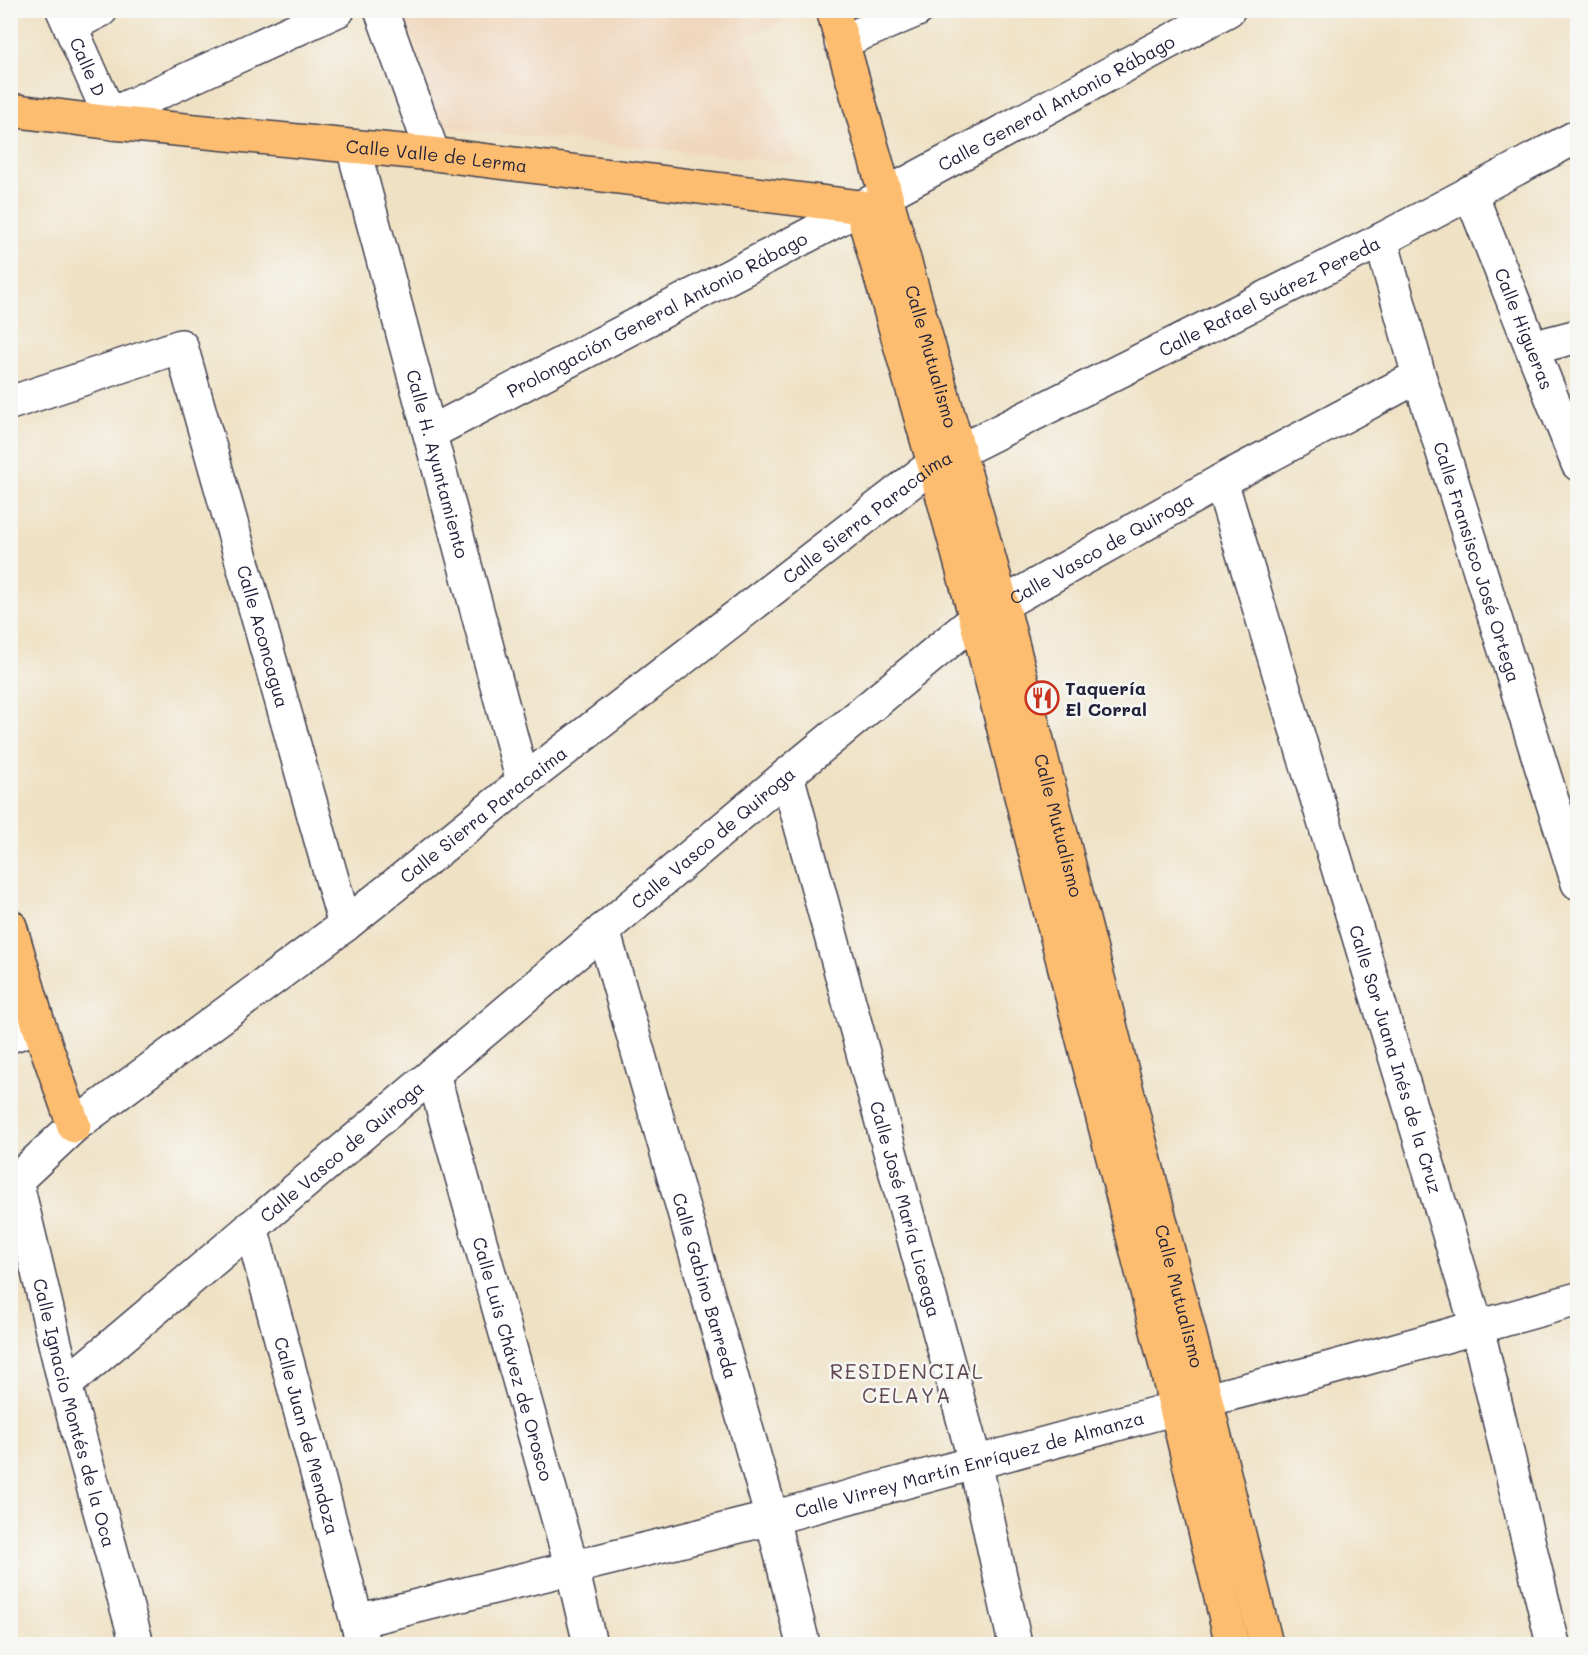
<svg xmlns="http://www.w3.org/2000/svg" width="1588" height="1655" font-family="Mali,sans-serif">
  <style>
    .built { fill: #f0d6bc }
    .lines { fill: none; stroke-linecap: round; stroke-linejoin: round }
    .minor-casing { stroke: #413f4f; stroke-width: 36 }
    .major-casing { stroke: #413f4f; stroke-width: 36 }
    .minor { stroke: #fff; stroke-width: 33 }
    .major { stroke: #fcbd6f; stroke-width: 33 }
    .labels { text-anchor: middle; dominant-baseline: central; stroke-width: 5; stroke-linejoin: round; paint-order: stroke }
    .street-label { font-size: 18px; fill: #22223b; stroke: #f6f6f2 }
    .poi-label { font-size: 18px; font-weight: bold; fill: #22223b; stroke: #f6f6f2; text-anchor: start }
    .quarter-label { font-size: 21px; letter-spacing: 1.5px; fill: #614953; stroke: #f6f6f2 }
  </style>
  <rect width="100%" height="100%" fill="#f6f6f2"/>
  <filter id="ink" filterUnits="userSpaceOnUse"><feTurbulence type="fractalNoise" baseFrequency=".0167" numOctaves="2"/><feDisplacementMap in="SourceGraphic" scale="12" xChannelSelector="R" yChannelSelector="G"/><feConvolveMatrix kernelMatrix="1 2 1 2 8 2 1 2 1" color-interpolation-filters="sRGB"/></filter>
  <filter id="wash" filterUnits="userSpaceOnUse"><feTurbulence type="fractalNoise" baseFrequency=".008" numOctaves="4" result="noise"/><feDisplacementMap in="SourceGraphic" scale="24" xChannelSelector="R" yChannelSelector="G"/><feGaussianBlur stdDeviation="1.35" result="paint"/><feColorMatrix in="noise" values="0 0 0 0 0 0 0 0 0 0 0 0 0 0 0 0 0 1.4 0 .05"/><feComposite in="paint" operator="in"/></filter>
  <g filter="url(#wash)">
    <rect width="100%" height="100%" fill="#efe1c3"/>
    <!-- built -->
    <path class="built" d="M 388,11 L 815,11 L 745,36 L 797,163 L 438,127 Z"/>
  </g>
  <g filter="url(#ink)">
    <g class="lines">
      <!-- minor casing -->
      <g class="minor-casing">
        <g id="minor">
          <path id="s1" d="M 63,10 L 113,123"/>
          <path d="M 381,10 L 433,154"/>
          <path d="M 70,26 L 101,10"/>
          <path d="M 841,42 L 917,10"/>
          <path d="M 110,115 L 338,10"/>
          <path id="s2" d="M 353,147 L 523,782"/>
          <path id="s3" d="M 1470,192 L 1578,464"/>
          <path id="s4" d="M 1381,240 L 1419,376 L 1578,883"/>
          <path d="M 1532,348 L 1578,336"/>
          <path id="s5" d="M 10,403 L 181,346 L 345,925"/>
          <path id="s6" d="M 430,433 L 885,195 L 1228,10"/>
          <path id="s7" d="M 1221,481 L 1477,1327 L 1553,1644"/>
          <path id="s8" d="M 787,775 L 975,1462 L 1015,1644"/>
          <path id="s9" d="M 603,930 L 772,1518 L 803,1644"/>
          <path d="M 10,1036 L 39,1026"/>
          <path id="s10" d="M 433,1074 L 572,1568 L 590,1644"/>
          <path id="s11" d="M 16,1180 L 65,1385 L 137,1644"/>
          <path id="s12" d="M 10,1186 L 74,1126 L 345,925 L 523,782 L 934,464 L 1381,240 L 1578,136"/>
          <path id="s13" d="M 251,1227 L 363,1644"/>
          <path id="s14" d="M 65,1385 L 787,775 L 976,619 L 1221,481 L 1419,376"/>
          <path d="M 1206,1400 L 1331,1368 L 1578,1299"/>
          <path id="s15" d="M 357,1621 L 772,1518 L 1176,1408"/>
        </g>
      </g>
      <!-- major casing -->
      <g class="major-casing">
        <g id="major">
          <path id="s16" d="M 833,10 L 1002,604 L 1194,1352 L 1266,1644"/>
          <path id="s17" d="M 10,110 L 113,123 L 433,154 L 861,207 L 934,464 L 976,619 L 1165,1362 L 1232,1644"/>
          <path d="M 10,926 L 39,1026 L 74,1126"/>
        </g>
      </g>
      <!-- minor -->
      <use href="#minor" class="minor"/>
      <!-- major -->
      <use href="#major" class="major"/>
    </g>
  </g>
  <!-- icons -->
  <defs>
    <g id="restaurant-ring" transform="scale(1.725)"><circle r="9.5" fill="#f6f6f2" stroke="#c8321e" stroke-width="1.5"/><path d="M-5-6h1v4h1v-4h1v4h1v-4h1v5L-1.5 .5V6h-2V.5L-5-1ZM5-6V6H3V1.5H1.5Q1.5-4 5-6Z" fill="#c8321e"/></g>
  </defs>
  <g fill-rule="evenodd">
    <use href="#restaurant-ring" x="1042" y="698"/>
  </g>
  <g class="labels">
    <!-- street labels -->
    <g class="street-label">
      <text stroke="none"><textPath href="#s1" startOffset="62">Calle D</textPath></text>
      <text stroke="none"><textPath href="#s6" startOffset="708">Calle General Antonio Rábago</textPath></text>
      <text stroke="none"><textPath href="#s17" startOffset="429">Calle Valle de Lerma</textPath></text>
      <text stroke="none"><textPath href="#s12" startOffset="1548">Calle Rafael Suárez Pereda</textPath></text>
      <text stroke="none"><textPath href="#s6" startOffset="256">Prolongación General Antonio Rábago</textPath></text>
      <text stroke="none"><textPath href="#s3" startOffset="147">Calle Higueras</textPath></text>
      <text stroke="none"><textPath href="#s16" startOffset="360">Calle Mutualismo</textPath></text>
      <text stroke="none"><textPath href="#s2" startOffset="328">Calle H. Ayuntamiento</textPath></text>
      <text stroke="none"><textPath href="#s12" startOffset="1088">Calle Sierra Paracaima</textPath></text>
      <text stroke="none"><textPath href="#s14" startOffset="1334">Calle Vasco de Quiroga</textPath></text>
      <text stroke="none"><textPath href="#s4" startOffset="336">Calle Fransisco José Ortega</textPath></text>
      <text stroke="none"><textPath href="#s5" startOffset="482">Calle Aconcagua</textPath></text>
      <text stroke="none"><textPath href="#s12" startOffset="602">Calle Sierra Paracaima</textPath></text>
      <text stroke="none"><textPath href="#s16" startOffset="846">Calle Mutualismo</textPath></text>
      <text stroke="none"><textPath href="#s14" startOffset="848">Calle Vasco de Quiroga</textPath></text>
      <text stroke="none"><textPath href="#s7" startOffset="604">Calle Sor Juana Inés de la Cruz</textPath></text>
      <text stroke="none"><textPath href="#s14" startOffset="362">Calle Vasco de Quiroga</textPath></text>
      <text stroke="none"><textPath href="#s8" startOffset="450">Calle José María Liceaga</textPath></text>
      <text stroke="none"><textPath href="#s9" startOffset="370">Calle Gabino Barreda</textPath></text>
      <text stroke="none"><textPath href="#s16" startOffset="1332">Calle Mutualismo</textPath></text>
      <text stroke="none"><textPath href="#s10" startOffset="296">Calle Luis Chávez de Orosco</textPath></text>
      <text stroke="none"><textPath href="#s11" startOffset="240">Calle Ignacio Montés de la Oca</textPath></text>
      <text stroke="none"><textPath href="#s13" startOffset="216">Calle Juan de Mendoza</textPath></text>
      <text stroke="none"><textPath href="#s15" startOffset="632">Calle Virrey Martín Enríquez de Almanza</textPath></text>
    </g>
    <!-- poi labels -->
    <g class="poi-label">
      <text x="1065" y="688">Taquería<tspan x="1065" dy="21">El Corral</tspan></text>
    </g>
    <!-- quarter labels -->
    <g class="quarter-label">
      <text x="907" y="1370">RESIDENCIAL<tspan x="907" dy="24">CELAYA</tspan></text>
    </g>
  </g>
  <!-- margin -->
  <rect width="1588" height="1655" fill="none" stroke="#f6f6f2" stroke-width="36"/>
</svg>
